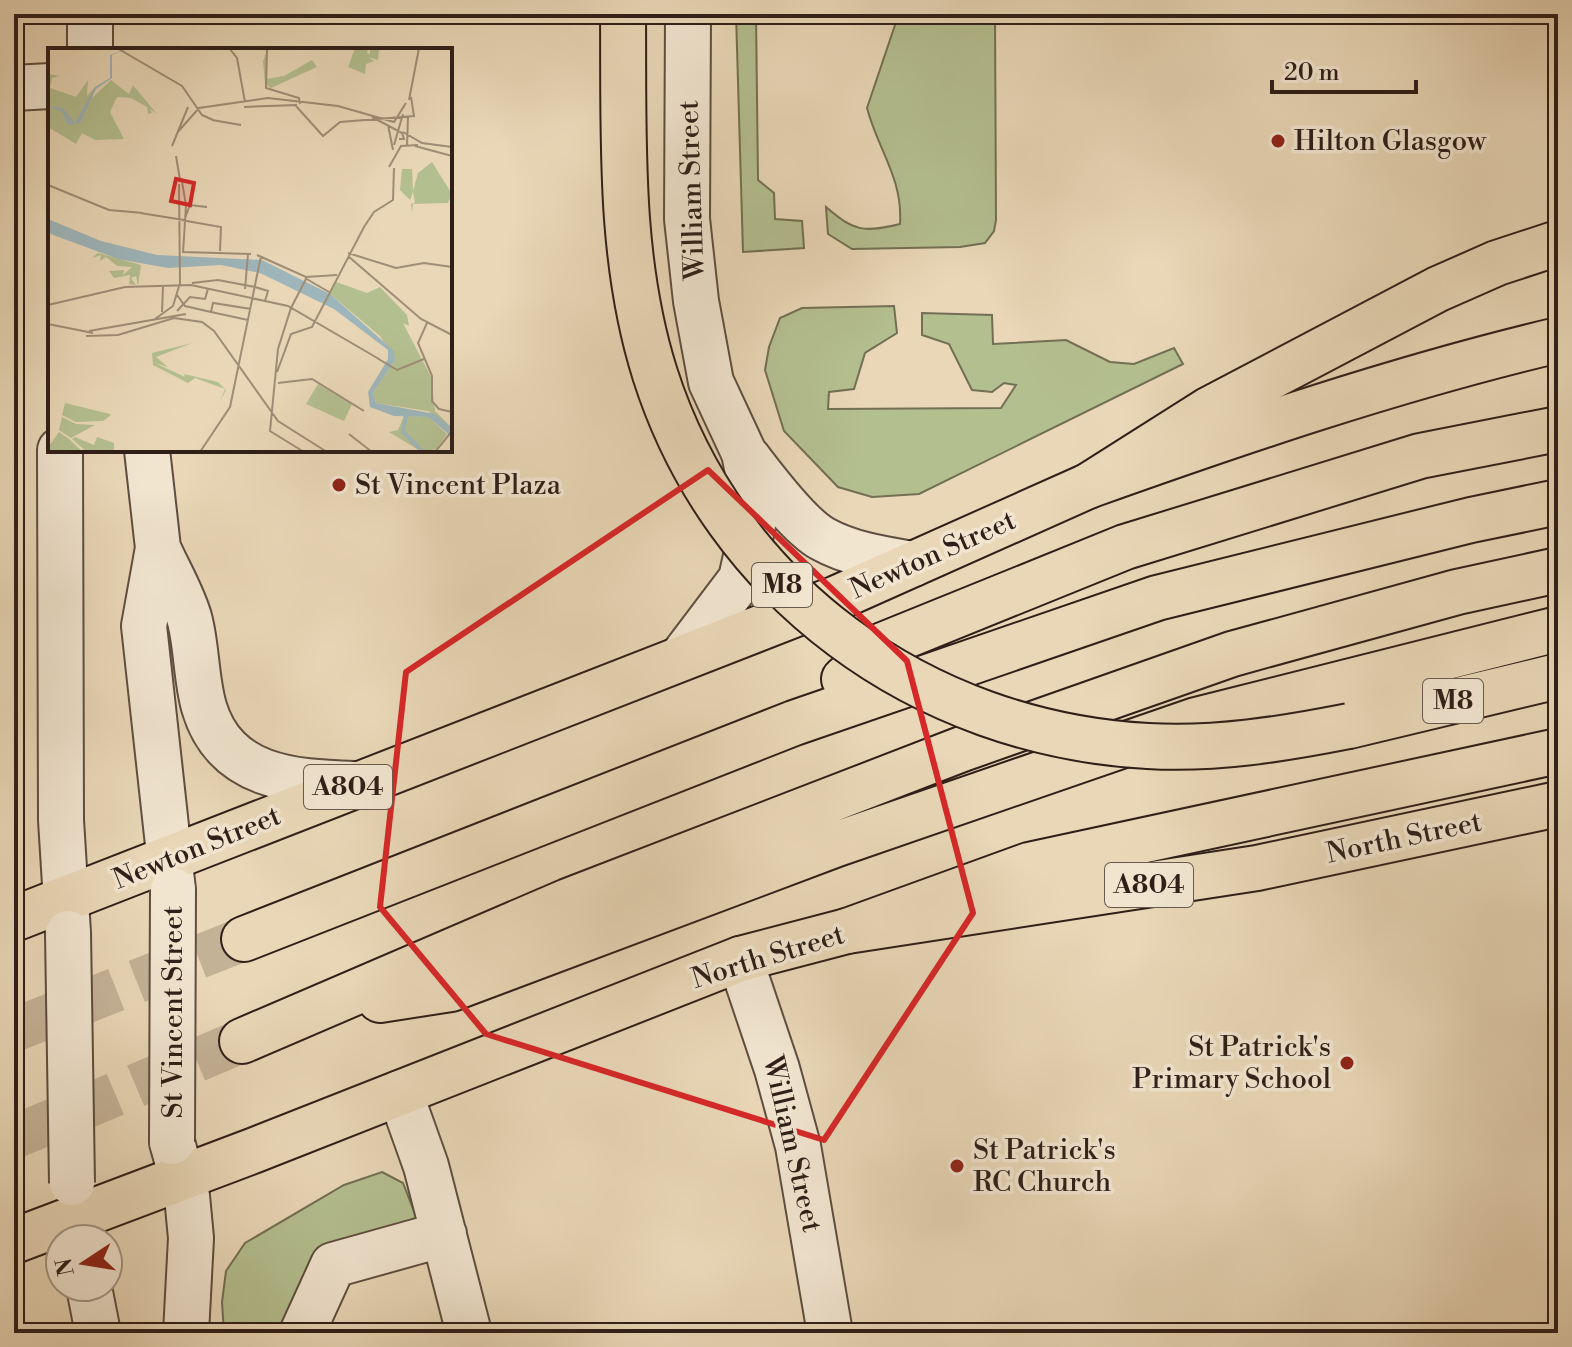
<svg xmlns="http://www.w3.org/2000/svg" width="1572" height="1347" font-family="'Libre Bodoni',serif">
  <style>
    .green { fill: #b4bf90; stroke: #726f54; stroke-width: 2 }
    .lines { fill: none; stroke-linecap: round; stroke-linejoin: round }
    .highway-tunnel { stroke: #c4b297; stroke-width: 44; stroke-dasharray: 44 22; stroke-linecap: butt }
    .minor-casing { stroke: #5e4d40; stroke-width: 48 }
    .major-casing { stroke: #2f1f18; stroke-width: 48 }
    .highway-casing { stroke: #2f1f18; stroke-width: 48 }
    .minor { stroke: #f1e5d0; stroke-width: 44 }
    .major { stroke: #e9d7b7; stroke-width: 44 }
    .highway { stroke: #e9d7b7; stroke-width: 44 }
    .minor-bridge-casing { stroke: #5e4d40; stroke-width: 48; stroke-linecap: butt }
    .highway-bridge-casing { stroke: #2f1f18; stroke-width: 48; stroke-linecap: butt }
    .minor-bridge { stroke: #f1e5d0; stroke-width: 44 }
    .highway-bridge { stroke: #e9d7b7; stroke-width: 44 }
    .marked { fill: none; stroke: #d62828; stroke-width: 6; stroke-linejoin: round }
    .poi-dot { fill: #8f2418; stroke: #f1e5d0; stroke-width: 3 }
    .labels { text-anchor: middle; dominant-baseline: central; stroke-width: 7; stroke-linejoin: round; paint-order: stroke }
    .shield { fill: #f1e5d0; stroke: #695a4f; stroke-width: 2 }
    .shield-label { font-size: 26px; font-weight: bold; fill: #2f1f18 }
    .poi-label { font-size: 28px; fill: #2f1f18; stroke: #f1e5d0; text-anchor: start }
    .street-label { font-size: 28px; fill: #2f1f18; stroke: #f1e5d0 }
    .inset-river { fill: none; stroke: #9eb6bb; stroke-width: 4 }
    .inset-road { fill: none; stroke: #9f8d77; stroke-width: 2 }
    .view { fill: #d62828; fill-opacity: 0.15; stroke: #d62828; stroke-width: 4 }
    .inset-edge { fill: none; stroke: #2f1f18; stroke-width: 4 }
  </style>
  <rect width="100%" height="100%" fill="#e9d7b7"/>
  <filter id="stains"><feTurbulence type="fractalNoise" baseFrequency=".0025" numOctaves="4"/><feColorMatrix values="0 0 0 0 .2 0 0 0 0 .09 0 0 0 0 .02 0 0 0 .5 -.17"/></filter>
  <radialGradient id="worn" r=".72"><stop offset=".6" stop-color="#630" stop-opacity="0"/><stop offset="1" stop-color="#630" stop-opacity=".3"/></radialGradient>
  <!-- green -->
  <path class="green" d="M 736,14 L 756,14 L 758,180 L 774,193 L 775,219 L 802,221 L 804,248 L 743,252 Z
    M 895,14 L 995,14 L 996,220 L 994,231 L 985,243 L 960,247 L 852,249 L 828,234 L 826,207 C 854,231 863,233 900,224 C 903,178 878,150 867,108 L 895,25 Z
    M 894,306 L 897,333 L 865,353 L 854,389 L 829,392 L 828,409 L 1001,408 L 1016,385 L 1004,383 L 992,392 L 972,390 L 949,344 L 922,335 L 922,313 L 992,315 L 993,344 L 1066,340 L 1110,362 L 1134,364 L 1174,348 L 1183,364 L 919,494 L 872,497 L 838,487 L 784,431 L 765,370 L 769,347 L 780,318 L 802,308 Z
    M 382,1172 L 403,1183 L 417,1219 L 286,1333 L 224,1333 L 222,1302 L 226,1271 L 245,1243 L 344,1185 Z"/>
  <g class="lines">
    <!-- highway-tunnel -->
    <path class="highway-tunnel" d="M 14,1030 L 244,939
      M 14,1137 L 242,1041"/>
    <!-- minor casing -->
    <g class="minor-casing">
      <path id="minor" d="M 90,50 L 90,14
        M 14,88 L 50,86
        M 60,450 L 61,820 L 68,933
        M 147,450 L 158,548 L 144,626 L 173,890
        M 748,458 C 765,480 799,526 823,539 C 850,554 883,559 913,564
        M 158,548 C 168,571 184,597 190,621 C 197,649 196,679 204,707 C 225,778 292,782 355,784
        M 682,657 L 741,579 L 756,511 L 744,453 L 711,382 L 696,301 L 687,219 L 688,14
        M 740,959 L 777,1069 L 798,1146 L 830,1333
        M 400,1093 L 426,1166 L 469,1333
        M 172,1142 L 187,1196 L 191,1238 L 186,1333
        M 89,1287 L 98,1333
        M 302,1333 L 333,1265 L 444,1234"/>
    </g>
    <!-- major casing -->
    <g class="major-casing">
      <path id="major" d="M 14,919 L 837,598 L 1088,486 L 1208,410 L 1438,289 L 1497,263 L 1558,243
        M 14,1241 L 255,1150 L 740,959 L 847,931 L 1257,868 L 1558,804"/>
    </g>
    <!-- highway casing -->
    <g class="highway-casing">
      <path id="highway" d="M 1088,486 C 1242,431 1398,378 1558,340
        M 844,679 L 883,645 L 1125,547 L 1420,456 L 1558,429
        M 1349,726 L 1558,676
        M 847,931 L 1029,865 L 1558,751
        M 244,939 L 794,723 L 1157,598 L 1471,520 L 1558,502
        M 380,1000 L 451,989 L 837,844 L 1196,720 L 1558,629
        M 242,1041 L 568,901 L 962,749 L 1232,654 L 1457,592 L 1558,570"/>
    </g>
    <!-- minor -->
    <use href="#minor" class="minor"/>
    <!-- major -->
    <use href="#major" class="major"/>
    <!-- highway -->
    <use href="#highway" class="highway"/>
    <!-- minor-bridge casing -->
    <g class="minor-bridge-casing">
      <path id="minor-bridge" d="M 68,933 L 72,1183
        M 172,1142 L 173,890"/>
    </g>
    <!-- highway-bridge casing -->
    <g class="highway-bridge-casing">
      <path id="highway-bridge" d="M 623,14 C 624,135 618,257 655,374 C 724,591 922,734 1148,746 C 1215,750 1283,739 1349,726"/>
    </g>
    <!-- minor-bridge -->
    <use href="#minor-bridge" class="minor-bridge"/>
    <!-- highway-bridge -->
    <use href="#highway-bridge" class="highway-bridge"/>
  </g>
  <!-- marked area -->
  <path class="marked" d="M 708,470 L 907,661 L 973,913 L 824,1140 L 486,1034 L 380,907 L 406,672 Z"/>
  <!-- markers -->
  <g class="poi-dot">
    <circle cx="1278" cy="141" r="8"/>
    <circle cx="339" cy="485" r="8"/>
    <circle cx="1347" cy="1063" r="8"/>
    <circle cx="957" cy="1166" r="8"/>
  </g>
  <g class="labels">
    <!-- shield labels -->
    <g class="shield">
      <rect x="752" y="563" width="60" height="44" rx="6"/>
      <rect x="1423" y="679" width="60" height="44" rx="6"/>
      <rect x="304" y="765" width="88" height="44" rx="6"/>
      <rect x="1105" y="863" width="88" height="44" rx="6"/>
    </g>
    <g class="shield-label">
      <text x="782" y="585">M8</text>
      <text x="1453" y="701">M8</text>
      <text x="348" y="787">A804</text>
      <text x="1149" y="885">A804</text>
    </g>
    <!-- poi labels -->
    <g class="poi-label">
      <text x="1294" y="141">Hilton Glasgow</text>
      <text x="355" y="485">St Vincent Plaza</text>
      <text x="1331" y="1047" text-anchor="end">St Patrick's<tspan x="1331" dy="32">Primary School</tspan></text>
      <text x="973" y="1150">St Patrick's<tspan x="973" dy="32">RC Church</tspan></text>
    </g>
    <!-- street labels -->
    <g class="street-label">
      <text transform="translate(692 190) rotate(-92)">William Street</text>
      <text transform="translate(933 555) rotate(-24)">Newton Street</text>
      <text transform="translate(1404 838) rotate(-12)">North Street</text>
      <text transform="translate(197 848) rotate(-22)">Newton Street</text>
      <text transform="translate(768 957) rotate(-17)">North Street</text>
      <text transform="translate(173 1012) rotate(-90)">St Vincent Street</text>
      <text transform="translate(792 1144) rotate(77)">William Street</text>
    </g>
  </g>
  <!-- overview -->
  <g transform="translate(48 48)">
    <rect width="404" height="404" fill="#e9d7b7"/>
    <path d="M 220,0 L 218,31 L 236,28 L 264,12 L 269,19 L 223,40 L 217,36 L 215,13 ZM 307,0 L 320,0 L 319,5 L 322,6 L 322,0 L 331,0 L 330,12 L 320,9 L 326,13 L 318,16 L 317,26 L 300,19 ZM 0,26 L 12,28 L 4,30 L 2,40 L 28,49 L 40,32 L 39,48 L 47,39 L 44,50 L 63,32 L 81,46 L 85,37 L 109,66 L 102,61 L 104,65 L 100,66 L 99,59 L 83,50 L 69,49 L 62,64 L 76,91 L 47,92 L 34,85 L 28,96 L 0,79 ZM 384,114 L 404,146 L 400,155 L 365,156 L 364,164 L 363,156 L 367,155 L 365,144 L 362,152 L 352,142 L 354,121 L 364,121 L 365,143 L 370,125 ZM 50,205 L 93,217 L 90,238 L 88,228 L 83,230 L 88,237 L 81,236 L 82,227 L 66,230 L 61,223 L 76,222 L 75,227 L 84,219 L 69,218 L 58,209 L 52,213 L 53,207 L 44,210 ZM 288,234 L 319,245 L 332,239 L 359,267 L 361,278 L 355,275 L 383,329 L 387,363 L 404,380 L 380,363 L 328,355 L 325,345 L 347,312 L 332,288 L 282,246 ZM 144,295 L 108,309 L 120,319 L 107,315 L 137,329 L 136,326 L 170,334 L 178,342 L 172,354 L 177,341 L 147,330 L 140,335 L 105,317 L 104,305 ZM 270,336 L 304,356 L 296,373 L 258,356 ZM 17,355 L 62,366 L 63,367 L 55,373 L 28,374 L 14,367 ZM 356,368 L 380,369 L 399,386 L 388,401 L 374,404 L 341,384 L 350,382 ZM 14,369 L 28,376 L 47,377 L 23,390 L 11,382 ZM 11,384 L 21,391 L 35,404 L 0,404 L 1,391 L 1,398 ZM 27,389 L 46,397 L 49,389 L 66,395 L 66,404 L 39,404 L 24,391 Z" fill="#b4bf90"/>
    <path d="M 82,0 L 64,7 L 64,30 L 48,41 L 32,75 L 20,77 L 14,64 L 0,58 L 15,60 L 27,75 L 47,39 L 62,30 L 62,7 ZM 0,171 L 53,193 L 109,207 L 214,212 L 282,246 L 346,303 L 347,312 L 325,345 L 328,355 L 387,366 L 404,380 L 404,389 L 380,369 L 346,368 L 322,359 L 320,344 L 340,311 L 340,302 L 286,261 L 212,225 L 173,217 L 120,220 L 70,211 L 0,185 Z" fill="#9eb6bb"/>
    <path class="inset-river" d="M 358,366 L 355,384 L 375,404"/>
    <path class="inset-road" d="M 69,0 L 134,38 L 154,67 L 165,72M 181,0 L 189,10 L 197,54M 219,0 L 218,40 L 251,50 L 252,56M 361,52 L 371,0M 248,58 L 275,88 L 292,74 L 366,68 L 363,49M 196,59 L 249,57M 324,69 L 354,85 L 356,91 L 351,91M 164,72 L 193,77M 340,77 L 345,102M 355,84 L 374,95 L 404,99M 129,85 L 151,60 L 220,50 L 290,58 L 346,74 L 358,55M 346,97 L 355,66M 124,98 L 140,59M 359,98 L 360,69M 367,98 L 404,108M 128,108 L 132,132M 341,119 L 353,98 L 370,97M 134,134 L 138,157 L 135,205M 0,137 L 61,162 L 95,165M 92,165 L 136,172M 137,170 L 142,157 L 159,159M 133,172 L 173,179 L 172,203M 135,204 L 203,206M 300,205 L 348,220 L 376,215 L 404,219M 209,207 L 258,229 L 289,227M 300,208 L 373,271 L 404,287M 257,230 L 281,244M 144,235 L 170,232 L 207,239 L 220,243 L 217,253M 197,241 L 200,206M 129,247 L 137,258 L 163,264M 0,257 L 77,239 L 143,237 L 240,258 L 331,311M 129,263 L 142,249 L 157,251 L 160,241M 114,264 L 115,239M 107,271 L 125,258 L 132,235 L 131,136M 200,272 L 163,264 L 165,255 L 203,261M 379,275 L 370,295 L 384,328 L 384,353 L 391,361 L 404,364M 0,276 L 45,285M 41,283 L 138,266M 38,288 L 70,287 L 126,270 L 154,274 L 166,283 L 230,373 L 279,404M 329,310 L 349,322 L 376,311M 229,324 L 243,286 L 264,279 L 316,179 L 326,164 L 345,152 L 346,120M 230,335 L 264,331 L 316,363M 301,386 L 324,404M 152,404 L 182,359 L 213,208M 256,404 L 222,383 L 230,301 L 243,260 L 259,229M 387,404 L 404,383"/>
    <path class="view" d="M 128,131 L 146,135 L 142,157 L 123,153 Z"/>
    <rect width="404" height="404" class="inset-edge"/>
  </g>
  <!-- margin -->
  <rect width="1572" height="1347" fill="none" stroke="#e9d7b7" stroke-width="48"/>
  <rect x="16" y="16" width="1540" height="1315" fill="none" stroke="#2f1f18" stroke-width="4"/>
  <rect x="24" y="24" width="1524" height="1299" fill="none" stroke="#2f1f18" stroke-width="2"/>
  <!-- north arrow -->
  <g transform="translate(84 1263) rotate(258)"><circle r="38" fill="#f1e5d0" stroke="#a39686" stroke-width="2"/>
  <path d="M0-6L14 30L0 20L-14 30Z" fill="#8f2418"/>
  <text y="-12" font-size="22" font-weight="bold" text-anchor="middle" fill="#2f1f18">N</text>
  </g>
  <!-- scale -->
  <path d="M1272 80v12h144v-12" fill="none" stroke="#2f1f18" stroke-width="4"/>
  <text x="1284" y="80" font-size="24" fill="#2f1f18" stroke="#f1e5d0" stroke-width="6" paint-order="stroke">20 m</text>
  <rect width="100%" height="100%" filter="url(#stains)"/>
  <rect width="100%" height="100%" fill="url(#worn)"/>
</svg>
